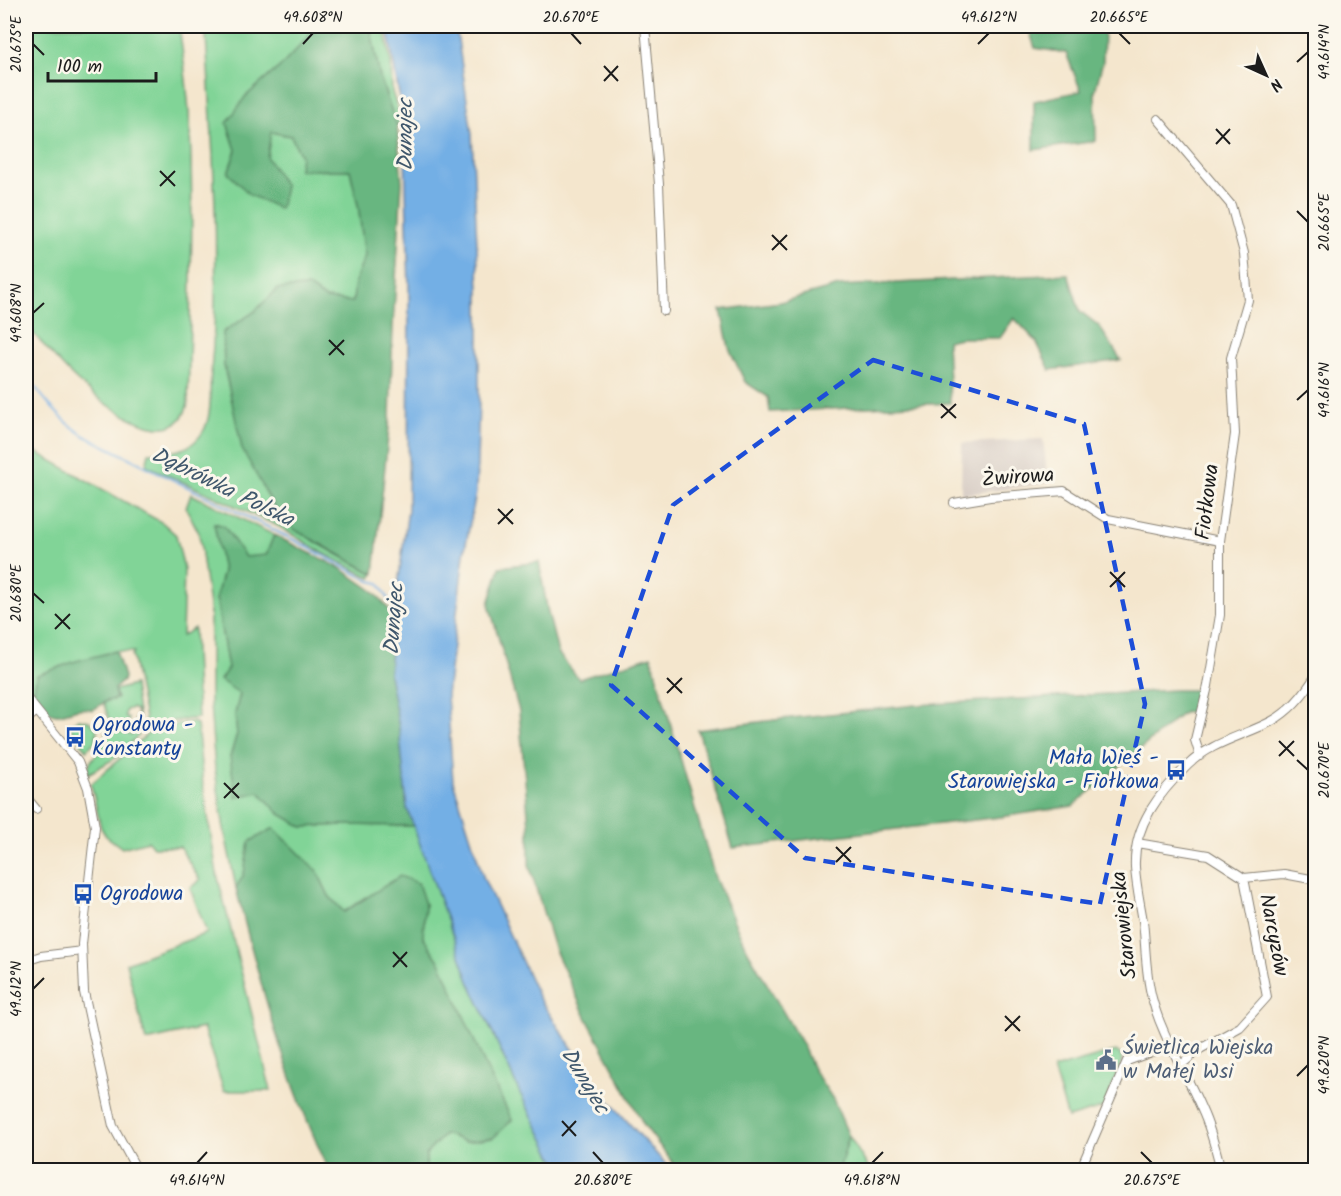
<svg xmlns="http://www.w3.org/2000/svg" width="1341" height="1196" font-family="Kalam,sans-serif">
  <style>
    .industrial { fill: #cec1ba }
    .green { fill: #81d497; stroke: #4e785a; stroke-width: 1.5 }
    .forest { fill: #68b680; stroke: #42694e; stroke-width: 1.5 }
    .water { fill: #73afe5; stroke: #486680; stroke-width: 1.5 }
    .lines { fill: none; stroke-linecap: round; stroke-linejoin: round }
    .stream { stroke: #73afe5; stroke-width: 2 }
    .minor-casing { stroke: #888174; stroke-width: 10 }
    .minor { stroke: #fff; stroke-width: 8 }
    .marked { fill: none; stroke: #1d4ed8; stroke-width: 4.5; stroke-dasharray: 12 8; stroke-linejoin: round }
    .ticks { fill: none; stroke: #1c1c1c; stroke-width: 2 }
    .labels { text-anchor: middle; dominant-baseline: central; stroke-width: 6; stroke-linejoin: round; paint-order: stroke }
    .street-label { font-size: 21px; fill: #1c1c1c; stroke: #fbf7ec }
    .transit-label { font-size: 21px; fill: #164399; stroke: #fbf7ec; text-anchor: start }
    .service-label { font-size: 21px; fill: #4e5e75; stroke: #fbf7ec; text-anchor: start }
    .water-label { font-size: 22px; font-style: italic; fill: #3f576c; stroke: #fbf7ec }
    .neatline { fill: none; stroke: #1c1c1c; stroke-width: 2 }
    .ticks-label { font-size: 15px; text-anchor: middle; fill: #1c1c1c }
  </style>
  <rect width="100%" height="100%" fill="#fbf7ec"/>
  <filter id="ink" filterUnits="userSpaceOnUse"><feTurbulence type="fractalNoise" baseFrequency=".0167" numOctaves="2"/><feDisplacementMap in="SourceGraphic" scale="12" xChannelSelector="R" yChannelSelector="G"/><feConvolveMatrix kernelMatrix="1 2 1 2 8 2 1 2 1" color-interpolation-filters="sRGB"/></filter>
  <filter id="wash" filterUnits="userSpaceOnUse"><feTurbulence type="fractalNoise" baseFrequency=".008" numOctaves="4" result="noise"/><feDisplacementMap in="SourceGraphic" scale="24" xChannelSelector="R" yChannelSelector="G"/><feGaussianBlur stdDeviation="1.35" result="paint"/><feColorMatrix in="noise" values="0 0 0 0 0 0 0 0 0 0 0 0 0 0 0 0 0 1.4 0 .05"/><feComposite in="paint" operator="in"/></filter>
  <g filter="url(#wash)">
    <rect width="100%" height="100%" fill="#f4e6cd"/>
    <!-- industrial -->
    <path class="industrial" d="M 1043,439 L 1048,483 L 961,495 L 962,443 Z"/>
    <!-- green -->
    <path class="green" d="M 26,26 L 179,26 C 184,61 189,96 190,131 C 194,221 190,312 188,403 C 175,459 103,403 80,383 C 60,366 44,344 26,326 Z
      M 209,26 L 319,26 L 283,64 L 245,97 L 236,150 L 228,173 L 285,186 L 267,158 L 270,132 L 291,136 L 301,156 L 299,170 L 350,170 L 358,205 L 365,256 L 355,282 L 353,302 L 326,299 L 308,287 L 278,289 L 254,312 L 224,332 C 224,342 223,353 224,364 C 226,388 264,501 279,515 C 307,540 342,557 374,574 L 371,578 L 323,553 L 280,527 L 146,465 L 149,453 C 171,453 192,452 204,430 C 213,412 209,391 211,372 C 221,260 213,148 206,36 L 209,32 Z
      M 370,26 L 384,26 L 391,63 L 392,92 L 401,120 L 397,126 L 380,78 Z
      M 26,440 L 34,451 L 163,523 L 176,535 L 184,569 L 182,636 L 194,628 L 198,718 L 159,723 L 145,729 L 145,718 L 132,655 L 134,652 L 116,651 L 37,675 L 32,699 L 26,690 Z
      M 191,494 L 274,535 L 266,556 L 245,557 L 224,526 L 214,523 L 223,571 L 216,598 L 228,668 L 240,694 L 235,714 L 237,734 L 230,757 L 259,792 L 280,814 L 303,827 L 342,825 L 414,826 L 469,981 L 520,1093 L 560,1170 L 426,1170 L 426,1154 L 445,1134 L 466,1142 L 512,1120 L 485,1065 L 441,964 L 423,937 L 425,904 L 365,897 L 344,912 L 329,896 L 317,871 L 249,843 L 244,874 L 236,888 L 224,829 L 215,770 L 210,704 L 210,613 L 199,533 L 186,508 Z
      M 134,685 L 140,726 L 137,728 L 133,726 L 137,715 L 136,710 L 132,708 L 126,710 L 125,716 L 129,719 L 126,725 L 109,720 L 104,704 L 106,701 L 117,699 L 115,690 Z
      M 79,719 L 89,721 L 97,729 L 96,741 L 86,750 L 69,725 Z
      M 193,722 L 197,724 L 203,785 L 217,874 L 271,1091 L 224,1091 L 203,1028 L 146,1041 L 126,963 L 207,933 L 190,888 L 200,880 L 180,847 L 153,847 L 148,841 L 122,848 L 106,836 L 101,828 L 91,784 L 151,731 L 159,727 Z
      M 108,723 L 114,730 L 132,735 L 134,731 L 139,735 L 114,759 L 86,775 C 89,752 109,753 105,726 Z
      M 1116,1051 L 1120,1054 L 1122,1060 L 1105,1107 L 1068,1118 L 1053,1069 Z
      M 849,1136 L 870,1170 L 839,1170 Z"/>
    <!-- forest -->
    <path class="forest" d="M 319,26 L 370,26 L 380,78 L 397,126 L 402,182 L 393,327 L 390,417 L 374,574 L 295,530 L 278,514 L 242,449 L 224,365 L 223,332 L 254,312 L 278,289 L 308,287 L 326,299 L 353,302 L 355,282 L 365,256 L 358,205 L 350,170 L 299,170 L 301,156 L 291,136 L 271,132 L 267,158 L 285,186 L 280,209 L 250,195 L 228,173 L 236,150 L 227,123 L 245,97 L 283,64 Z
      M 788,26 L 883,26 L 792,33 Z
      M 1028,26 L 1099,26 L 1104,29 L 1103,61 L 1095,91 L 1096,141 L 1034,150 L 1034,101 L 1081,91 L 1066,53 L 1035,48 Z
      M 1068,274 L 1080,311 L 1099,326 L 1121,360 L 1050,370 L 1036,341 L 1014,318 L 1000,338 L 960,338 L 947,341 L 950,403 L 770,412 L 768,397 L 745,382 L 729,348 L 721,310 L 781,302 L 839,286 Z
      M 214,523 L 224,526 L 245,557 L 266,555 L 274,535 L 340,568 L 373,591 L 394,615 L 389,674 L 399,727 L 407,808 L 414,826 L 342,825 L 303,827 L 280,814 L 259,792 L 236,797 L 230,757 L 237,734 L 235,714 L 240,694 L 220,680 L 228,668 L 216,598 L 223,571 Z
      M 539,562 L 547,608 L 558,653 L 579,679 L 651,656 L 715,878 L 745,946 L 803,1046 L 813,1069 L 833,1099 L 849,1136 L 839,1170 L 678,1170 L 644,1125 L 586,1017 L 554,948 L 529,865 L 529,826 L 519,711 L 489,604 L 500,567 Z
      M 116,651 L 124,677 L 123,681 L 114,689 L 116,699 L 106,701 L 93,710 C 74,704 65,718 51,713 C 43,711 38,701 32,699 L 37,675 L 76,661 Z
      M 1175,690 L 1199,690 L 1197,711 L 1183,713 L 1073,806 L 1001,817 L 733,848 L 698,730 L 782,719 L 916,705 Z
      M 274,828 L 317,871 L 329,896 L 344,912 L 400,876 L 418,883 L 425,904 L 423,937 L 441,964 L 485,1065 L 512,1120 L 493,1138 L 466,1142 L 445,1134 L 426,1154 L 426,1170 L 329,1170 C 286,1080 260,984 236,888 L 244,874 L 249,842 Z"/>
    <!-- water -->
    <path class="water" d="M 387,26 L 456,26 L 472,134 L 479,289 L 479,401 L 476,493 L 464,554 L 447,695 L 453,781 L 484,879 L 539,998 L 602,1093 L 671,1170 L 560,1170 L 520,1093 L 469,981 L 407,808 L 399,727 L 389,674 L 394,615 L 408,509 L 409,289 L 404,123 Z"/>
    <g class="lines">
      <!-- stream -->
      <path class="stream" d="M 26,375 C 44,399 60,420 85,436 L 298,542 L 370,581 L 379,583 L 390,602 L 398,607"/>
    </g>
  </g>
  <g filter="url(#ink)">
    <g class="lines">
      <!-- minor casing -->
      <g class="minor-casing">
        <path id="minor" d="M 645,26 L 659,184 L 664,311
          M 1158,119 L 1231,205 L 1244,253 L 1248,300 L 1231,358 L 1235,434 L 1220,541 L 1220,615 L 1208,686 L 1195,740 L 1200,756
          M 954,503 L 990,497 L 1064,491 L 1108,519 L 1220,541
          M 26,697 L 78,762 L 88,788 L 95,827 L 82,944 L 84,992 L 113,1126 L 137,1170
          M 26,720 L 37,711
          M 26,797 L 36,809
          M 1137,843 L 1208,855 L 1244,878 L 1284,874 L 1316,880
          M 26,961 L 41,956 L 82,951
          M 1181,1065 L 1200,1049 L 1240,1027 L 1267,997 L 1244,878
          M 1080,1170 L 1127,1061 L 1171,1045
          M 1221,1170 C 1216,1150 1211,1129 1202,1110 C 1186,1072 1162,1037 1152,998 C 1145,972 1146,946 1143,921 C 1140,903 1136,885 1135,867 C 1133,825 1160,792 1188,765 C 1211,742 1244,736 1272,721 C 1290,711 1305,693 1316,675"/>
      </g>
      <!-- minor -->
      <use href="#minor" class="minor"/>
    </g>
  </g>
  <!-- marked area -->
  <path class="marked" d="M 873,360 L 1084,424 L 1145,704 L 1100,904 L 805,858 L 611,685 L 673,505 Z"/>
  <!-- ticks -->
  <path class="ticks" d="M 571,33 L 581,44M 1119,33 L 1130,44M 33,44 L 44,55M 303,44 L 313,33M 978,44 L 989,33M 1297,62 L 1308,52M 604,66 L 618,81M 604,81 L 618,66M 1216,129 L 1230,144M 1216,144 L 1230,129M 160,171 L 175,186M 160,186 L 175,171M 1297,211 L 1308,222M 772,235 L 787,250M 772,250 L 787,235M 33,313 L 44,303M 329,340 L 344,355M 329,355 L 344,340M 1297,400 L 1308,390M 941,404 L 956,418M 941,418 L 956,404M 498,509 L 513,524M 498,524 L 513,509M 1110,572 L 1125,587M 1110,587 L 1125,572M 33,593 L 44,603M 55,614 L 70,629M 55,629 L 70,614M 667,678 L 682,693M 667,693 L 682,678M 1279,741 L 1294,756M 1279,756 L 1294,741M 1297,760 L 1308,770M 224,783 L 239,798M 224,798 L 239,783M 836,847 L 851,862M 836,862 L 851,847M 393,952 L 407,967M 393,967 L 407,952M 33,989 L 44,978M 1005,1016 L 1020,1031M 1005,1031 L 1020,1016M 1297,1076 L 1308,1065M 562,1121 L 576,1136M 562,1136 L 576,1121M 593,1152 L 603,1163M 1141,1152 L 1152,1163M 197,1163 L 207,1152M 872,1163 L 883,1152"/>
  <!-- icons -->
  <defs>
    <g id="bus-bare" transform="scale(1.62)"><path d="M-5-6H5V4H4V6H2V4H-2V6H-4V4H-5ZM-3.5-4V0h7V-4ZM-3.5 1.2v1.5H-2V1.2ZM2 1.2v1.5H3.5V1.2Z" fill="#1a4fb4" stroke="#fbf7ec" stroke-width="2.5" paint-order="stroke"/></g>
    <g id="civic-bare" transform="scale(1.62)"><path d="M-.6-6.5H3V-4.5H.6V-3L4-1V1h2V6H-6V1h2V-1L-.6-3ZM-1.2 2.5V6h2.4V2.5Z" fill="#5c6f8a" stroke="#fbf7ec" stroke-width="2.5" paint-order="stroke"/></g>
  </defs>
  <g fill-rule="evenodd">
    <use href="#bus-bare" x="75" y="737"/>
    <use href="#bus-bare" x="1176" y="770"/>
    <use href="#bus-bare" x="83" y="894"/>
    <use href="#civic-bare" x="1106" y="1060"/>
  </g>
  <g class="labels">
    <!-- street labels -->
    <g class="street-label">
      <text transform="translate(1018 478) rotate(-4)">Żwirowa</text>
      <text transform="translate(1208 502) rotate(-83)">Fiołkowa</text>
      <text transform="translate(1125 925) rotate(-96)">Starowiejska</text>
      <text transform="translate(1273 935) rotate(79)">Narcyzów</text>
    </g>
    <!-- transit labels -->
    <g class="transit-label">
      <text x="92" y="725">Ogrodowa -<tspan x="92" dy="24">Konstanty</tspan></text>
      <text x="1159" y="758" text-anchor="end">Mała Wieś -<tspan x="1159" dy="24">Starowiejska - Fiołkowa</tspan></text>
      <text x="100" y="894">Ogrodowa</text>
    </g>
    <!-- service labels -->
    <g class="service-label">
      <text x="1123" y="1048">Świetlica Wiejska<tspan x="1123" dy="24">w Małej Wsi</tspan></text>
    </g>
    <!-- water labels -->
    <g class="water-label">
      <text transform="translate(406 135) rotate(-90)">Dunajec</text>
      <text transform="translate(222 488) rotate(26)">Dąbrówka Polska</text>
      <text transform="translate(395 619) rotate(-86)">Dunajec</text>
      <text transform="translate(584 1081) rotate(59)">Dunajec</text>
    </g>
  </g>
  <!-- margin -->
  <rect width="1341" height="1196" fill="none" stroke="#fbf7ec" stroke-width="66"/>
  <!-- north arrow -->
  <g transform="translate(1266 75) rotate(135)" stroke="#fbf7ec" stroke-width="4.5" paint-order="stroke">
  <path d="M0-4.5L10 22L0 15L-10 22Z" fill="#1c1c1c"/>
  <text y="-9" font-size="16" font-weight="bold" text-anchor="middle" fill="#1c1c1c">N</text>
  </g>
  <!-- scale -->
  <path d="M48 72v9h108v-9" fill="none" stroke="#1c1c1c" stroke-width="3"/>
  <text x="57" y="72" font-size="18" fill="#1c1c1c" stroke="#fbf7ec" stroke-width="4.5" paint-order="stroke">100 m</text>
  <rect x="33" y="33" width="1275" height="1130" class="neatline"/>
  <g class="ticks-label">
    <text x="313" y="22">49.608°N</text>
    <text x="571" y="22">20.670°E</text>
    <text x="989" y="22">49.612°N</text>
    <text x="1119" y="22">20.665°E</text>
    <text transform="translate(16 44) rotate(-90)" y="5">20.675°E</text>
    <text transform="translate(1324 52) rotate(-90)" y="5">49.614°N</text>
    <text transform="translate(1324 222) rotate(-90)" y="5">20.665°E</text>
    <text transform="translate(16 313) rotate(-90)" y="5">49.608°N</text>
    <text transform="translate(1324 390) rotate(-90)" y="5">49.616°N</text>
    <text transform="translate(16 593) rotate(-90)" y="5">20.680°E</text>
    <text transform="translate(1324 770) rotate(-90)" y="5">20.670°E</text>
    <text transform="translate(16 989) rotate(-90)" y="5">49.612°N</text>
    <text transform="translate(1324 1065) rotate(-90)" y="5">49.620°N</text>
    <text x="197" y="1185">49.614°N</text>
    <text x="603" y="1185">20.680°E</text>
    <text x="872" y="1185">49.618°N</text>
    <text x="1152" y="1185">20.675°E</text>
  </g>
</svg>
